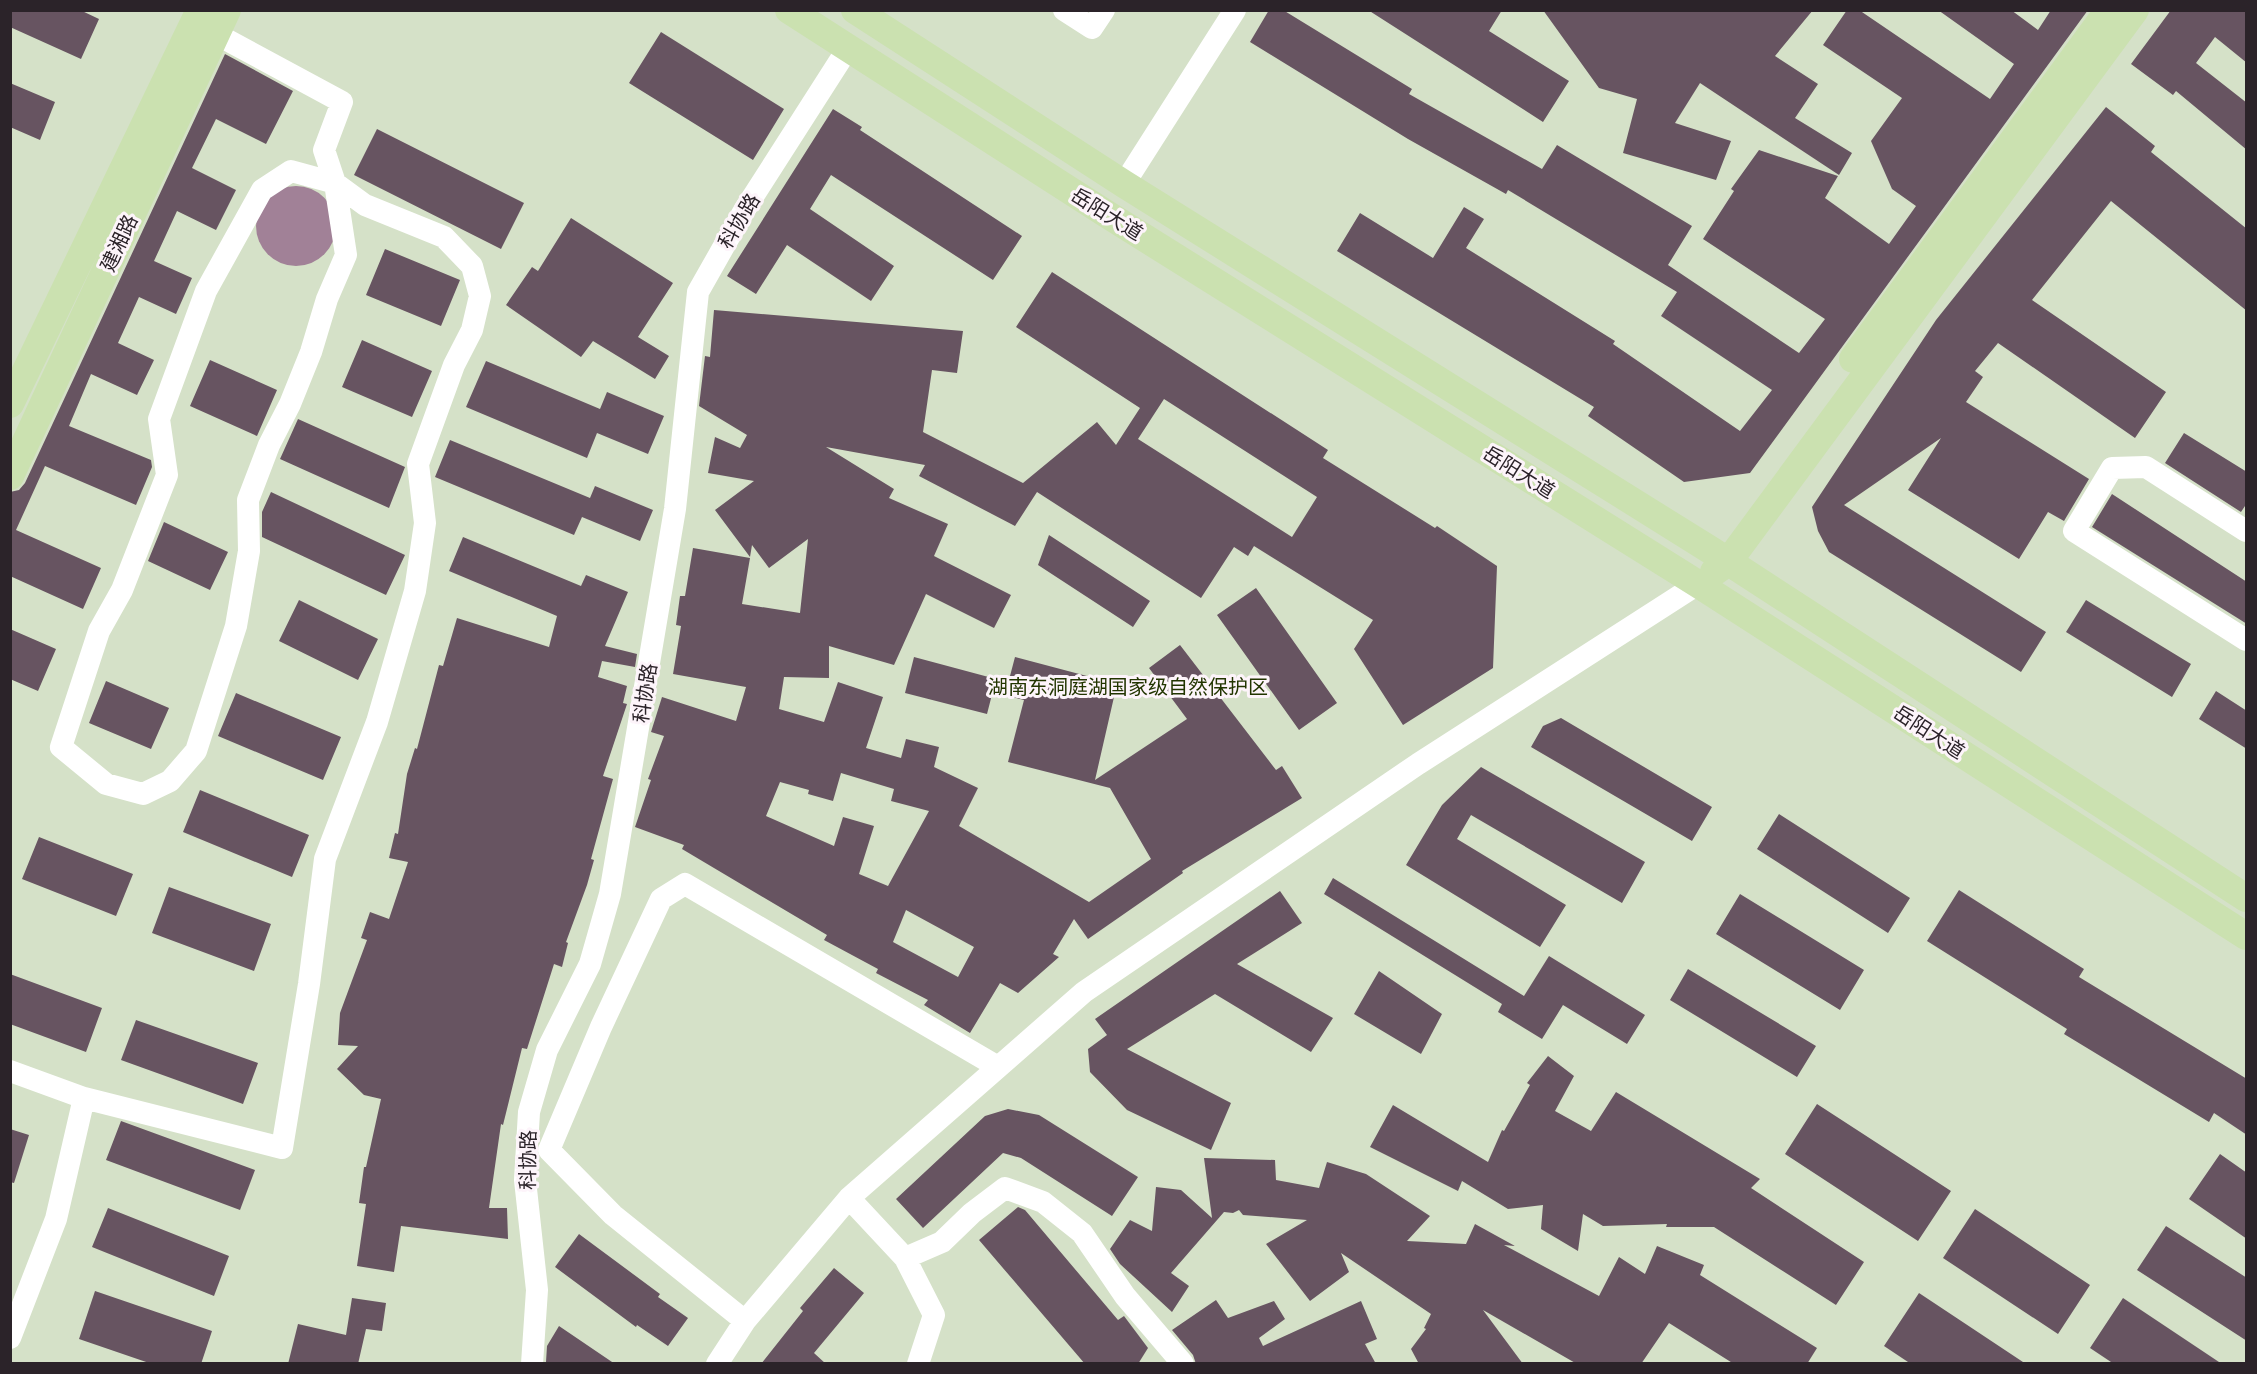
<svg xmlns="http://www.w3.org/2000/svg" width="2257" height="1374" font-family="Poppins,'Noto Sans SC',sans-serif">
  <style>
    .green { fill: #d5e1c8 }
    .water { fill: #a18197 }
    .building { fill: #675461; fill-rule: evenodd }
    .lines { fill: none; stroke-linecap: round; stroke-linejoin: round }
    .minor { stroke: #fff; stroke-width: 22 }
    .major { stroke: #cbe1b0; stroke-width: 28 }
    .labels { text-anchor: middle; dominant-baseline: central; stroke-width: 6; stroke-linejoin: round; paint-order: stroke }
    .street-label { font-size: 20px; fill: #2b2329; stroke: #fdf4fa }
    .park-label { font-size: 20px; fill: #223500; stroke: #fdf4fa }
  </style>
  <rect width="100%" height="100%" fill="#f8e2f1"/>
  <!-- green -->
  <path class="green" d="M 10,11 L 2246,11 L 2246,1363 L 11,1363 Z"/>
  <!-- water -->
  <path class="water" d="M256 226a40 40 0 1 1 80 0a40 40 0 1 1-80 0Z"/>
  <!-- building -->
  <path class="building" d="M 10,10 L 80,10 L 99,19 L 81,59 L 10,27 Z
    M 1269,10 L 1283,10 L 1412,89 L 1409,94 L 1542,169 L 1557,145 L 1692,226 L 1668,265 L 1799,353 L 1825,319 L 1703,239 L 1734,191 L 1731,189 L 1759,150 L 1838,176 L 1825,198 L 1889,244 L 1916,206 L 1892,189 L 1871,141 L 1902,98 L 1823,45 L 1847,10 L 1859,10 L 1990,99 L 2014,64 L 1938,10 L 2011,10 L 2038,30 L 2051,10 L 2088,10 L 1750,473 L 1684,482 L 1588,416 L 1594,407 L 1337,251 L 1360,213 L 1433,258 L 1464,207 L 1484,219 L 1466,248 L 1615,341 L 1613,344 L 1740,431 L 1772,390 L 1661,316 L 1677,292 L 1508,190 L 1506,194 L 1408,139 L 1250,42 Z
    M 1368,10 L 1502,10 L 1489,31 L 1569,81 L 1543,122 Z
    M 1543,10 L 1813,10 L 1775,56 L 1818,84 L 1795,118 L 1852,153 L 1839,175 L 1700,83 L 1675,123 L 1731,141 L 1716,180 L 1623,153 L 1637,99 L 1599,88 Z
    M 2171,10 L 2247,10 L 2247,63 L 2215,37 L 2196,63 L 2247,103 L 2247,150 L 2176,91 L 2173,95 L 2131,64 Z
    M 661,32 L 784,109 L 753,160 L 629,83 Z
    M 225,54 L 293,91 L 266,144 L 216,119 L 192,168 L 236,190 L 216,230 L 177,211 L 154,261 L 192,278 L 176,314 L 139,297 L 118,343 L 154,360 L 137,395 L 91,374 L 69,426 L 151,460 L 152,467 L 136,505 L 45,466 L 16,530 L 101,568 L 83,609 L 10,576 L 10,492 L 19,490 L 25,483 Z
    M 10,83 L 55,102 L 40,140 L 10,127 Z
    M 2106,107 L 2155,146 L 2151,152 L 2247,229 L 2247,311 L 2111,201 L 2032,300 L 2166,392 L 2135,438 L 1998,343 L 1975,371 L 1983,377 L 1966,402 L 2089,479 L 2064,521 L 2048,512 L 2019,559 L 1908,490 L 1941,438 L 1844,505 L 2046,632 L 2021,672 L 1829,552 L 1818,531 L 1812,507 L 1936,320 Z
    M 833,109 L 862,127 L 860,130 L 1022,236 L 993,280 L 831,175 L 810,209 L 894,266 L 871,301 L 787,245 L 756,294 L 727,276 Z
    M 377,129 L 524,203 L 501,249 L 354,175 Z
    M 571,218 L 673,283 L 638,337 L 669,356 L 655,379 L 593,341 L 581,357 L 506,305 L 532,267 L 538,271 Z
    M 385,249 L 460,280 L 441,326 L 366,295 Z
    M 1052,272 L 1328,450 L 1323,458 L 1435,528 L 1437,526 L 1497,566 L 1493,668 L 1403,725 L 1354,649 L 1373,620 L 1254,546 L 1248,556 L 1234,547 L 1201,598 L 1037,492 L 1015,526 L 919,476 L 925,465 L 826,447 L 894,489 L 889,498 L 948,524 L 934,556 L 1011,595 L 994,628 L 926,594 L 894,665 L 829,646 L 829,678 L 784,677 L 779,709 L 824,722 L 838,682 L 883,697 L 866,748 L 901,758 L 906,739 L 939,747 L 934,767 L 978,788 L 959,826 L 1089,902 L 1151,859 L 1110,788 L 1008,762 L 1024,700 L 1005,695 L 1015,657 L 1117,684 L 1095,780 L 1187,719 L 1149,668 L 1180,645 L 1276,770 L 1282,766 L 1302,798 L 1182,871 L 1183,873 L 1088,939 L 1074,919 L 1053,954 L 1059,957 L 1018,993 L 1000,983 L 970,1033 L 924,1005 L 928,1000 L 876,973 L 878,969 L 824,940 L 827,935 L 682,849 L 684,845 L 635,827 L 651,780 L 648,779 L 664,736 L 651,732 L 662,697 L 736,721 L 746,687 L 673,674 L 681,626 L 676,625 L 680,596 L 685,596 L 693,548 L 750,558 L 742,604 L 800,613 L 808,539 L 769,568 L 752,545 L 750,557 L 715,510 L 754,481 L 708,473 L 715,437 L 740,448 L 747,435 L 699,406 L 705,356 L 710,357 L 714,310 L 963,331 L 957,373 L 932,370 L 923,432 L 1023,483 L 1097,422 L 1116,445 L 1140,408 L 1016,327 ZM 1164,399 L 1317,497 L 1292,537 L 1138,439 ZM 841,773 L 894,789 L 891,801 L 929,811 L 888,886 L 859,874 L 874,826 L 843,817 L 834,846 L 766,816 L 780,782 L 809,790 L 808,794 L 833,801 ZM 906,910 L 974,947 L 958,977 L 893,942 Z
    M 362,340 L 432,371 L 412,417 L 342,387 Z
    M 210,360 L 277,390 L 257,436 L 190,406 Z
    M 486,361 L 600,409 L 607,392 L 664,416 L 648,454 L 597,433 L 587,458 L 466,407 Z
    M 298,419 L 405,467 L 389,508 L 280,459 Z
    M 2184,433 L 2247,472 L 2247,503 L 2241,512 L 2165,463 Z
    M 450,440 L 590,498 L 595,486 L 653,510 L 640,541 L 582,517 L 574,535 L 435,477 Z
    M 271,492 L 405,555 L 386,595 L 262,537 L 262,512 Z
    M 2112,494 L 2247,582 L 2247,624 L 2092,527 Z
    M 164,522 L 228,552 L 210,590 L 148,561 Z
    M 1049,535 L 1150,601 L 1133,627 L 1038,565 Z
    M 463,537 L 581,586 L 586,575 L 628,592 L 605,646 L 637,654 L 635,667 L 602,661 L 598,677 L 627,686 L 623,703 L 627,704 L 603,776 L 613,779 L 591,859 L 594,860 L 587,885 L 566,942 L 568,943 L 562,967 L 554,964 L 527,1049 L 522,1048 L 503,1125 L 501,1124 L 489,1208 L 507,1208 L 508,1239 L 401,1226 L 394,1272 L 357,1266 L 366,1204 L 359,1203 L 364,1167 L 366,1167 L 381,1099 L 364,1095 L 337,1069 L 358,1046 L 338,1045 L 340,1013 L 367,940 L 361,938 L 370,912 L 389,919 L 408,862 L 389,858 L 395,833 L 398,834 L 407,774 L 415,748 L 417,749 L 439,665 L 443,666 L 457,618 L 549,647 L 557,616 L 449,571 Z
    M 1256,588 L 1337,703 L 1299,730 L 1217,615 Z
    M 299,600 L 378,639 L 358,680 L 279,641 Z
    M 2086,600 L 2191,664 L 2172,697 L 2066,632 Z
    M 10,629 L 56,649 L 38,691 L 10,679 Z
    M 914,657 L 996,679 L 987,714 L 905,693 Z
    M 106,681 L 169,708 L 151,749 L 89,723 Z
    M 2216,691 L 2247,711 L 2247,749 L 2199,719 Z
    M 236,693 L 341,737 L 323,780 L 218,736 Z
    M 1561,718 L 1712,807 L 1692,841 L 1531,747 L 1543,726 Z
    M 1481,767 L 1645,862 L 1622,903 L 1471,815 L 1457,839 L 1566,905 L 1540,947 L 1406,865 L 1442,805 Z
    M 200,790 L 309,835 L 292,877 L 183,832 Z
    M 1779,814 L 1910,898 L 1888,933 L 1757,849 Z
    M 39,837 L 133,874 L 116,916 L 22,879 Z
    M 1333,878 L 1524,996 L 1549,956 L 1645,1015 L 1627,1044 L 1563,1005 L 1542,1039 L 1498,1012 L 1502,1004 L 1324,894 Z
    M 169,887 L 271,924 L 254,971 L 152,933 Z
    M 1959,890 L 2084,969 L 2079,977 L 2247,1079 L 2247,1135 L 2214,1113 L 2209,1122 L 2064,1034 L 2067,1029 L 1927,941 Z
    M 1280,891 L 1302,923 L 1237,964 L 1333,1018 L 1311,1052 L 1215,994 L 1127,1049 L 1231,1103 L 1211,1150 L 1127,1110 L 1090,1072 L 1088,1049 L 1107,1035 L 1095,1019 Z
    M 1740,894 L 1864,970 L 1840,1010 L 1716,934 Z
    M 1688,969 L 1816,1046 L 1797,1077 L 1670,1000 Z
    M 1379,971 L 1442,1014 L 1421,1054 L 1354,1014 Z
    M 10,974 L 102,1008 L 86,1052 L 10,1024 Z
    M 136,1020 L 258,1063 L 243,1104 L 121,1060 Z
    M 1548,1056 L 1574,1076 L 1555,1111 L 1591,1131 L 1616,1092 L 1760,1179 L 1751,1188 L 1864,1262 L 1836,1305 L 1714,1227 L 1666,1227 L 1667,1224 L 1603,1226 L 1583,1214 L 1578,1251 L 1541,1229 L 1543,1205 L 1508,1209 L 1462,1181 L 1458,1191 L 1370,1147 L 1393,1105 L 1488,1162 L 1502,1130 L 1504,1131 L 1530,1085 L 1527,1083 Z
    M 1817,1104 L 1951,1191 L 1918,1241 L 1785,1154 Z
    M 1008,1109 L 1039,1115 L 1138,1177 L 1112,1216 L 1021,1158 L 1003,1153 L 923,1228 L 896,1199 L 985,1116 Z
    M 121,1121 L 255,1170 L 240,1210 L 106,1160 Z
    M 10,1129 L 29,1135 L 14,1183 L 10,1182 Z
    M 2220,1154 L 2247,1173 L 2247,1239 L 2189,1199 Z
    M 1204,1158 L 1275,1160 L 1276,1180 L 1319,1188 L 1327,1162 L 1366,1174 L 1430,1216 L 1407,1241 L 1466,1244 L 1475,1224 L 1515,1246 L 1504,1245 L 1599,1296 L 1619,1257 L 1645,1274 L 1657,1246 L 1704,1265 L 1700,1275 L 1817,1348 L 1807,1364 L 1734,1364 L 1669,1323 L 1641,1364 L 1577,1364 L 1483,1310 L 1523,1364 L 1419,1364 L 1411,1349 L 1426,1329 L 1424,1328 L 1431,1314 L 1341,1253 L 1349,1272 L 1310,1301 L 1266,1244 L 1307,1220 L 1243,1215 L 1239,1210 L 1233,1213 L 1224,1212 L 1171,1273 L 1189,1286 L 1172,1312 L 1120,1264 L 1110,1249 L 1130,1220 L 1152,1231 L 1156,1187 L 1181,1190 L 1212,1218 Z
    M 1018,1207 L 1025,1210 L 1118,1320 L 1124,1316 L 1148,1348 L 1138,1364 L 1085,1364 L 979,1240 Z
    M 108,1208 L 229,1256 L 214,1296 L 92,1247 Z
    M 1975,1209 L 2090,1285 L 2058,1334 L 1943,1258 Z
    M 2166,1226 L 2247,1278 L 2247,1341 L 2137,1270 Z
    M 579,1234 L 660,1294 L 658,1297 L 688,1318 L 668,1346 L 637,1325 L 636,1327 L 555,1267 Z
    M 834,1268 L 864,1293 L 814,1353 L 826,1364 L 761,1364 L 803,1311 L 800,1308 Z
    M 95,1291 L 212,1331 L 201,1364 L 152,1364 L 79,1339 Z
    M 1919,1293 L 2026,1364 L 1911,1364 L 1884,1346 Z
    M 352,1298 L 386,1303 L 382,1331 L 366,1329 L 358,1364 L 288,1364 L 298,1324 L 346,1335 Z
    M 2123,1298 L 2222,1364 L 2114,1364 L 2090,1348 Z
    M 1216,1300 L 1228,1318 L 1274,1301 L 1285,1319 L 1259,1338 L 1263,1346 L 1361,1301 L 1377,1339 L 1365,1344 L 1376,1364 L 1196,1364 L 1193,1355 L 1172,1330 Z
    M 559,1326 L 615,1364 L 546,1362 L 547,1346 Z"/>
  <g class="lines">
    <!-- minor -->
    <path class="minor" d="M 1064,10 L 1092,28 L 1104,10
      M 291,171 L 335,183 L 346,255 L 327,299 L 311,352 L 290,404 L 269,445 L 248,500 L 249,551 L 236,626 L 196,751 L 170,781 L 143,794 L 106,784 L 61,747 L 99,631 L 122,590 L 167,475 L 159,419 L 206,291 L 262,190 Z
      M 1124,184 L 1235,10
      M 2246,531 L 2146,467 L 2112,468 L 2074,531 L 2246,640
      M 10,1071 L 84,1098 L 56,1219 L 10,1338
      M 84,1098 L 282,1148 L 309,984 L 325,859 L 377,722 L 415,591 L 425,523 L 418,464 L 454,365 L 472,330 L 480,296 L 472,266 L 444,237 L 365,205 L 335,183 L 324,150 L 342,102 L 216,34
      M 849,1198 L 905,1258 L 934,1315 L 918,1364
      M 905,1258 L 942,1242 L 972,1213 L 1005,1188 L 1043,1202 L 1082,1233 L 1125,1296 L 1183,1364
      M 745,1321 L 613,1215 L 549,1150 L 601,1027 L 661,899 L 685,884 L 998,1067
      M 532,1364 L 537,1290 L 525,1180 L 529,1112 L 547,1050 L 590,964 L 610,894 L 675,509 L 698,292 L 745,209 L 848,48
      M 717,1364 L 745,1321 L 849,1198 L 1084,992 L 1418,764 L 1698,584"/>
    <!-- major -->
    <path class="major" d="M 789,10 L 1105,213 L 1698,584 L 2246,936
      M 855,10 L 1124,184 L 1712,551 L 2246,898
      M 1853,359 L 2109,10
      M 10,404 L 200,10
      M 10,476 L 227,10
      M 1714,572 L 1728,562 L 2135,10"/>
  </g>
  <g class="labels">
    <!-- street labels -->
    <g class="street-label">
      <text transform="translate(1107 214) rotate(32)">岳阳大道</text>
      <text transform="translate(739 221) rotate(-59)">科协路</text>
      <text transform="translate(119 243) rotate(-65)">建湘路</text>
      <text transform="translate(1519 472) rotate(32)">岳阳大道</text>
      <text transform="translate(645 693) rotate(-81)">科协路</text>
      <text transform="translate(1929 732) rotate(33)">岳阳大道</text>
      <text transform="translate(528 1160) rotate(-89)">科协路</text>
    </g>
    <!-- park labels -->
    <g class="park-label">
      <text x="1128" y="687">湖南东洞庭湖国家级自然保护区</text>
    </g>
  </g>
  <!-- border -->
  <rect width="2257" height="1374" fill="none" stroke="#2b2329" stroke-width="24"/>
</svg>
